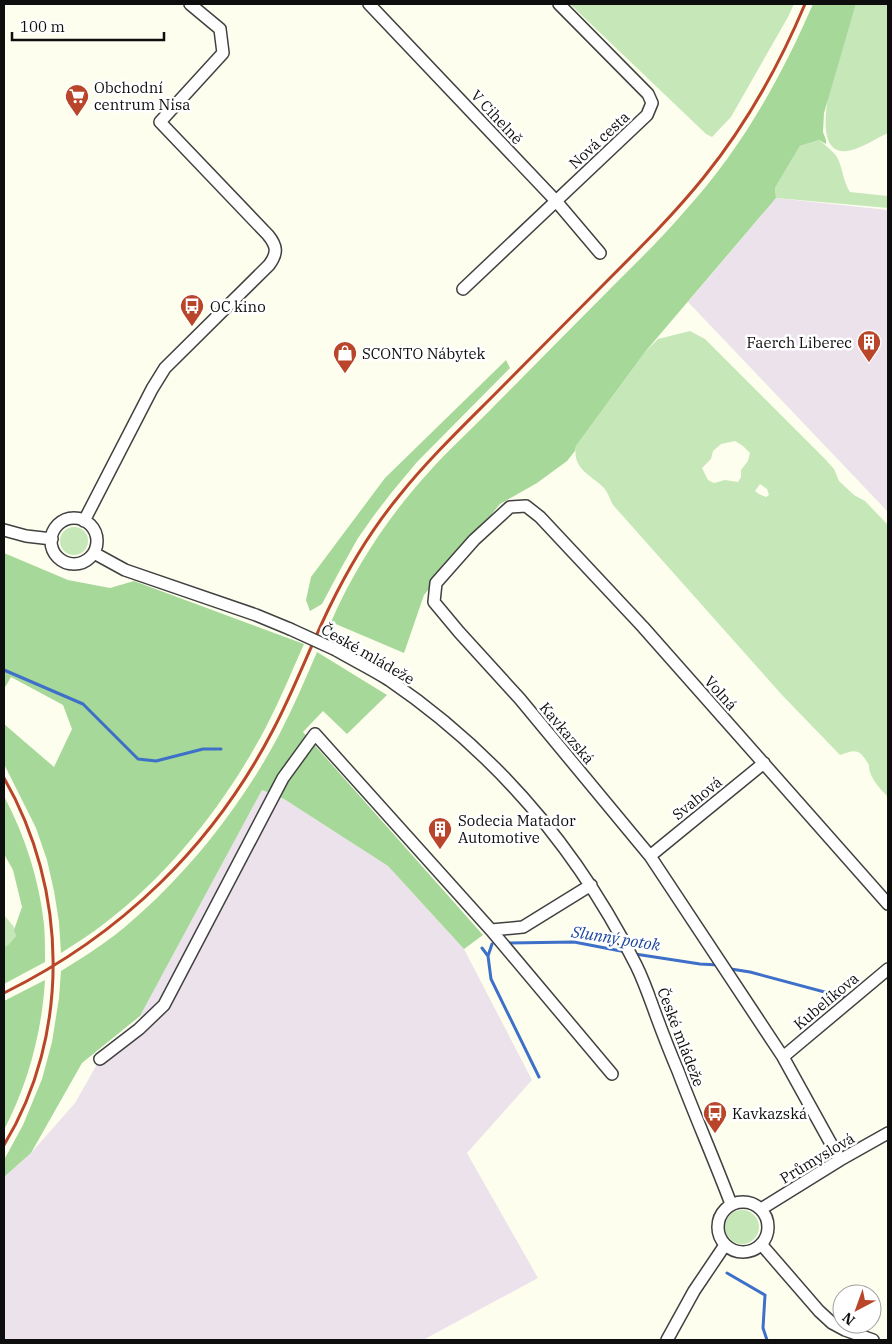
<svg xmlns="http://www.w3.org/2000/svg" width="892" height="1344" font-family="'IBM Plex Serif',serif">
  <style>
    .industrial { fill: #ece2eb }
    .green { fill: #c6e8b9; fill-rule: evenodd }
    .forest { fill: #a6d899 }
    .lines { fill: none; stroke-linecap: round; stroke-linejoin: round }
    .stream { stroke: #3e70c9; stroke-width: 3 }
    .minor-casing { stroke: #414141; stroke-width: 14 }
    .minor { stroke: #fff; stroke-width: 11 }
    .rail { stroke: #b9462a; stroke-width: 3 }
    .minor-bridge-casing { stroke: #414141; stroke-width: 14; stroke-linecap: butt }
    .minor-bridge { stroke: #fff; stroke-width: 11 }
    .labels { text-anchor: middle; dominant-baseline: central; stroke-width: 5; stroke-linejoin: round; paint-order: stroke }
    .poi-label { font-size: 15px; fill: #0e0e0e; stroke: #fff; text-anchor: start }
    .street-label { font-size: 15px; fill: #0e0e0e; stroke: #fff }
    .water-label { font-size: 16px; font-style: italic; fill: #1b449c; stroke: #fff }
  </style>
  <rect width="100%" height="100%" fill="#fefeef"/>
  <!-- industrial -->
  <path class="industrial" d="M 776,198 L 888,210 L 888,512 L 688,302 Z
    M 262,790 L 284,799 L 388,866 L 464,949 L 532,1080 L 467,1153 L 538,1278 L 423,1340 L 4,1340 L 4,1177 L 31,1153 L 75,1103 L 100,1059 L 139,1029 L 140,1016 Z"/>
  <!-- green -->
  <path class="green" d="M 570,4 L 794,4 L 788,17 L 731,117 L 712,137 L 706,134 Z
    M 856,4 L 888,4 L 888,133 C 879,137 870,143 860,147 C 820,165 824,122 828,97 Z
    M 819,140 C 823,143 835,153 837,157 C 843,168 843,182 850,192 L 888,196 L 888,208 L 776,198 L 775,188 L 800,146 Z
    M 690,331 L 705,339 L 826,460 L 834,469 L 839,481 L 854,495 L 865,501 L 888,525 L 888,797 C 880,789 868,776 869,765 C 859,749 857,749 840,755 L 782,695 L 613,505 C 610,500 608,492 603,487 C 590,474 572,469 576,446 L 645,352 L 658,339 ZM 735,441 L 743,446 L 750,453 L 748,461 L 741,470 L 741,477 L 738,482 L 725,480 L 714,483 L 708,480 L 702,468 L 711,459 L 713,451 L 721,444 ZM 760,484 L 767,489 L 769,495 L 766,497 L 759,494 L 755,491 Z
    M60 541a14 14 0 1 1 28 0a14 14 0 1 1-28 0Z
    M 4,915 L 14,927 L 16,936 L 8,945 L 4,946 Z
    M725 1227a17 17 0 1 1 34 0a17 17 0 1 1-34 0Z"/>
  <!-- forest -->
  <path class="forest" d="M 813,4 L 856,4 L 824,113 L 823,132 L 826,140 L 826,144 L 819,140 L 800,146 L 775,188 L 776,198 L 645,352 L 576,446 L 575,451 L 567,461 L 537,483 L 500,504 L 424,595 L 404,653 L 331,622 C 355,567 388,517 428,473 C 450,448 475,426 498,402 C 535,365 572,327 610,289 C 635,264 661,239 684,212 C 740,151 780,80 813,4 Z
    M 506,360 L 510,368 L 417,462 L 392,492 L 375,514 L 358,538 L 339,572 L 322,604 L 310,611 L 306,600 L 311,577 L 385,478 Z
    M 4,553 L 68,580 L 110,588 L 134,581 L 304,644 C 292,671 280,700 266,727 C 227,801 172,872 105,923 C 91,934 76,943 61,953 L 59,922 L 54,891 L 47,860 L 36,828 L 4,764 L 4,724 L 54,767 L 72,729 L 63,705 L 11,677 L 4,689 Z
    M 317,652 L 387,695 L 347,734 L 323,711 L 303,732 L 483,935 L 464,949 L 388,866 L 284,799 L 262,790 L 140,1016 L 82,1063 L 31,1153 L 4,1177 L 4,1160 L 23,1125 L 42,1079 L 52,1042 L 59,998 L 61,971 C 79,960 98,948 115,935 C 129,924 143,911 157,898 C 206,850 247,795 279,735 C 293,708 305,680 317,652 Z
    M 4,796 C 25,836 39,879 44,924 C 45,937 45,949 45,962 L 4,984 L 4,946 L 8,945 L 16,936 L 14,930 L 22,907 L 13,870 L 4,854 Z
    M 45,980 C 42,1032 28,1084 4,1130 L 4,1001 Z"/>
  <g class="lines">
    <!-- stream -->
    <path class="stream" d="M 4,670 L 83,704 L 138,759 L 156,761 L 203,749 L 221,749
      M 509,943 L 574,942 L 626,952
      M 482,948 L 488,956 L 492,944
      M 635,954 L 700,964 L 718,965
      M 488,956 L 491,979 L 539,1077
      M 731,969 L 750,972 L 847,998
      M 727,1273 L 765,1295 L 763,1328 L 767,1340"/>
    <!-- minor casing -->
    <g class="minor-casing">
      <path id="minor" d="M 369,4 L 556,201 L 600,253
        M 463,289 L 647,115 L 652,103 L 648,94 L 559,4
        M51 541a23 23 0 1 1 46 0a23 23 0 1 1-46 0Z
        M 84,521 L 152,389 L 165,368 L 269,265 C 278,253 277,246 268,235 L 160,122 L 223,53 L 220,29 L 190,4
        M 4,530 L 26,536 L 52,539
        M 94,553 L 125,570 L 256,615 L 290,629
        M 336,650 C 353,660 372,669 389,680 C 496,753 578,850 636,965 C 643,979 648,993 653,1007 C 661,1029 669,1050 678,1071 C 695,1116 714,1159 731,1204
        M 650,856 L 764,763
        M 591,885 L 523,927 L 491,930 L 612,1074
        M 783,1057 L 888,969
        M 100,1059 L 139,1029 L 164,1005 L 283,778 L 315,734 L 491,930
        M 840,1160 L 783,1057 L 650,856 L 520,699 L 459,632 L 434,602 L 436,583 L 474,540 L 510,507 L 526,506 L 540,517 L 643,627 L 888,904
        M718 1227a25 25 0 1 1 50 0a25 25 0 1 1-50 0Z
        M 761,1209 L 840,1160 L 888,1133
        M 761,1244 L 819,1311 L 832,1323 L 845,1330 L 873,1340
        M 667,1340 L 694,1291 L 725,1245"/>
    </g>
    <!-- minor -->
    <use href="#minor" class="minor"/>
    <!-- rail -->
    <path class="rail" d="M 4,778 C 68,889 71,1035 4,1145
      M 4,993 C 121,935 213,846 273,730 C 294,690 310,647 330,606 C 349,567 371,530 399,496 C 427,461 460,429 492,397 C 532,357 571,317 611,277 C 643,245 675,213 704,177 C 746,125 779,66 805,4"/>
    <!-- minor-bridge casing -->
    <g class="minor-bridge-casing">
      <path id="minor-bridge" d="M 290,629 L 336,650"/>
    </g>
    <!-- minor-bridge -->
    <use href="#minor-bridge" class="minor-bridge"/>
  </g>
  <!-- icons -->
  <defs>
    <g id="supermarket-pin" transform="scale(1.25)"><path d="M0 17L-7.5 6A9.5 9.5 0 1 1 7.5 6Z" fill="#b9462a" stroke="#fff"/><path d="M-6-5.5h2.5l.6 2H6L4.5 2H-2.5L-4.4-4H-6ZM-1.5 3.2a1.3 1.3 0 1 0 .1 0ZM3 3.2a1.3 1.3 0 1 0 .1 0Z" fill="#fff"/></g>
    <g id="bus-pin" transform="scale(1.25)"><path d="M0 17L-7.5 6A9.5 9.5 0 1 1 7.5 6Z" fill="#b9462a" stroke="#fff"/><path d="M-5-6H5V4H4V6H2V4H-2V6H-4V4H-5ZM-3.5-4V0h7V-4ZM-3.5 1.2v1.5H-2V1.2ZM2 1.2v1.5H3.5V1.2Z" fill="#fff"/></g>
    <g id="building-pin" transform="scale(1.25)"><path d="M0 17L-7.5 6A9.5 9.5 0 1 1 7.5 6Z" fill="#b9462a" stroke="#fff"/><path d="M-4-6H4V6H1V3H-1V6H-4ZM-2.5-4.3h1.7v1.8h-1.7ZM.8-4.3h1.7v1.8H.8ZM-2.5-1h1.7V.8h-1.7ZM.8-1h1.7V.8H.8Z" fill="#fff"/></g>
    <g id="shop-pin" transform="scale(1.25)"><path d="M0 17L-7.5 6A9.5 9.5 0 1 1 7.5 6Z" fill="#b9462a" stroke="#fff"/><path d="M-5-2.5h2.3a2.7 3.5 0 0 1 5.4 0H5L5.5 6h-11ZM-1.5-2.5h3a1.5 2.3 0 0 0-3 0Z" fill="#fff"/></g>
  </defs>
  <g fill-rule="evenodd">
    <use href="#supermarket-pin" x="77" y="96"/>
    <use href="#bus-pin" x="192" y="306"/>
    <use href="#building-pin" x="869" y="342"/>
    <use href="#shop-pin" x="345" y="353"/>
    <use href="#building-pin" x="440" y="829"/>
    <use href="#bus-pin" x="715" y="1113"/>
  </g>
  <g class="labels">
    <!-- poi labels -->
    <g class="poi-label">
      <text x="94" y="87">Obchodní<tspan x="94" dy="17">centrum Nisa</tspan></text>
      <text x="210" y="306">OC kino</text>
      <text x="852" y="342" text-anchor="end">Faerch Liberec</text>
      <text x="362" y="353">SCONTO Nábytek</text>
      <text x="458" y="820">Sodecia Matador<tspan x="458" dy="17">Automotive</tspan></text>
      <text x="732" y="1113">Kavkazská</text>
    </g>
    <!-- street labels -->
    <g class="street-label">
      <text transform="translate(497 117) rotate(47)">V Cihelně</text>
      <text transform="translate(599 140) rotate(-43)">Nová cesta</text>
      <text transform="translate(368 654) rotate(30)">České mládeže</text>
      <text transform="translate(721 693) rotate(48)">Volná</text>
      <text transform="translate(567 733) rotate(50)">Kavkazská</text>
      <text transform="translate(697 798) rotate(-39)">Svahová</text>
      <text transform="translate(826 1001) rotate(-40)">Kubelíkova</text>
      <text transform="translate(681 1037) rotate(69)">České mládeže</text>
      <text transform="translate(817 1158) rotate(-31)">Průmyslová</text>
    </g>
    <!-- water labels -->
    <g class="water-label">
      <text transform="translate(616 938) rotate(9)">Slunný potok</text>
    </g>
  </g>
  <!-- border -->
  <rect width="892" height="1344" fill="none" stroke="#0e0e0e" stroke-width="10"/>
  <!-- north arrow -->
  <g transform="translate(857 1309) rotate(221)"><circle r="24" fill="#ffffff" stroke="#9f9f9f"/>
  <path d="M0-4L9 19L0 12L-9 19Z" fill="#b9462a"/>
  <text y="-8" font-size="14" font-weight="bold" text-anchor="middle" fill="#0e0e0e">N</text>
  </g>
  <!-- scale -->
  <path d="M12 32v8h152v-8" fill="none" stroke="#0e0e0e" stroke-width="2.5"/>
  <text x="20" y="32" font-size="15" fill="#0e0e0e" stroke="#ffffff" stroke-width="4" paint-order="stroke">100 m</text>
</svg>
